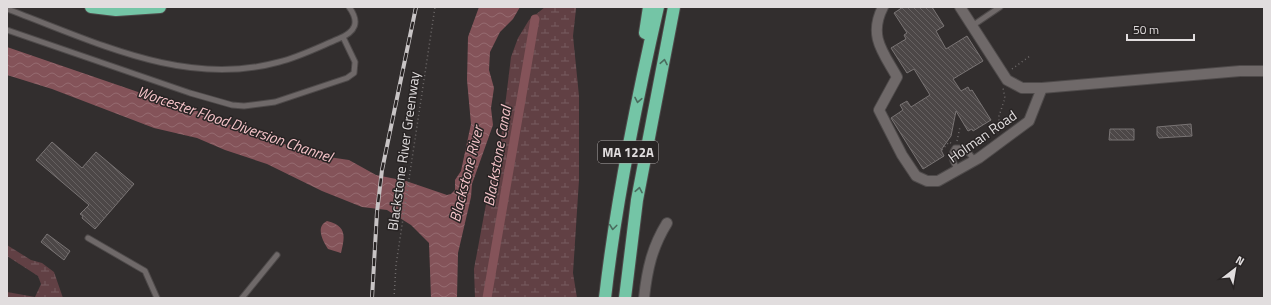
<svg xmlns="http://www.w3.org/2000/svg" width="1271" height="305" font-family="'Titillium Web',sans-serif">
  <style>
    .wetland { fill: url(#wetland-marsh) }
    .water { fill: url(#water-waves) }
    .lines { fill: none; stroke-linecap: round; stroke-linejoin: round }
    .canal { stroke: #845359; stroke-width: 9 }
    .building { fill: url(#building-back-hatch); stroke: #797474 }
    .service-casing { stroke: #4e4a4a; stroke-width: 7 }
    .minor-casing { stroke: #4e4a4a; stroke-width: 12 }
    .motorway-casing { stroke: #4e4a4a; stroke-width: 14 }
    .path { stroke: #6e6a6a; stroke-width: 1.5; stroke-dasharray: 1 3; stroke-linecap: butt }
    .service { stroke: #6f6969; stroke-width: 5 }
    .minor { stroke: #6f6969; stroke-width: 10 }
    .motorway { stroke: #74c5a6; stroke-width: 12 }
    .rail-casing { stroke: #c8c4c5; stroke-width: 4 }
    .rail { stroke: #282424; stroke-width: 2.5; stroke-dasharray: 8; stroke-linecap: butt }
    .oneway { stroke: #4a6c5e }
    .labels { text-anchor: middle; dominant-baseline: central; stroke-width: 3; stroke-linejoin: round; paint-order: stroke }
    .shield { fill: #282424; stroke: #aaa6a6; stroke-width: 1 }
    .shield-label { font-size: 13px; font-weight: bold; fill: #e1ddde }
    .street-label { font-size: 14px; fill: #e1ddde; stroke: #282424 }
    .water-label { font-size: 15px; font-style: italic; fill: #f7c5ca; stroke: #282424 }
  </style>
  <defs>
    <pattern id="wetland-marsh" width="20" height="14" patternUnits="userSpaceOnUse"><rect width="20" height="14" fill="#614044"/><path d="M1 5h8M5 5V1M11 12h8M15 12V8" fill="none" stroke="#775b5f"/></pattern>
    <pattern id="water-waves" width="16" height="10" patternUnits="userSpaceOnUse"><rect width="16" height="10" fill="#845359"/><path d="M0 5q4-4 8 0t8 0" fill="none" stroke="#956b70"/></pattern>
    <pattern id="building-back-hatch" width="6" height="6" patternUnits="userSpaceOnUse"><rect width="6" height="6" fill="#4c4747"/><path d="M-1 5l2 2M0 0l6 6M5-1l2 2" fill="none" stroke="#666161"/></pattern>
  </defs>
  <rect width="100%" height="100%" fill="#322e2e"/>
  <!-- wetland -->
  <path class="wetland" d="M 545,7 L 576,7 L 576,9 L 573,36 L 579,96 L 579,180 L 573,273 L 577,298 L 475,298 L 474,269 L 489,188 L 498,164 L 511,57 L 518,38 L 529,20 Z
    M 7,245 L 31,260 L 42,263 L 54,272 L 63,298 L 7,298 L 7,292 L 35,297 L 41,284 L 38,276 L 7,256 Z"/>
  <!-- water -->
  <path class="water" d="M 479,7 L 520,7 L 513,19 L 500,32 L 490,52 L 489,70 L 494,88 L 491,108 L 493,125 L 472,184 L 471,197 L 458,253 L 457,298 L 431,298 L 429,243 L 411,225 L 387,210 L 362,207 L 322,191 L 267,164 L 225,150 L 197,138 L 154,128 L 52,89 L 7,75 L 7,47 L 173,104 L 185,104 L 206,116 L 315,155 L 349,160 L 376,175 L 406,181 L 447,195 L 451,194 L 455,190 L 455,180 L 461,171 L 471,124 L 467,80 L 468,37 Z
    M 327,221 C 347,226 345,236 341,253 L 328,249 C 323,241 315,227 327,221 Z"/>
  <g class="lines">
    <!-- canal -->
    <path class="canal" d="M 487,298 L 535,19"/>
  </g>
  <!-- building -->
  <path class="building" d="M 903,7 L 932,7 L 944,26 L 936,31 L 946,49 L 967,36 L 983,61 L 953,79 L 961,91 L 968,87 L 970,91 L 972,90 L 991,120 L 973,131 L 972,129 L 968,131 L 956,111 L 951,136 L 941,150 L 944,156 L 923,169 L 891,118 L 903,110 L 900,105 L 907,101 L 911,107 L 930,95 L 914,69 L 907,73 L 891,48 L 906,39 L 904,35 L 907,33 L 894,13 Z
    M 1191,124 L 1192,136 L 1159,138 L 1157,135 L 1157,127 Z
    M 1110,129 L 1134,129 L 1134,140 L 1109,140 Z
    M 52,142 L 82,168 L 96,152 L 134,184 L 95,229 L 82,218 L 83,216 L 80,214 L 89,205 L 36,160 Z
    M 47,234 L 70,251 L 64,260 L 41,242 Z"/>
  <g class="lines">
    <!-- service casing -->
    <g class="service-casing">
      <path id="service" d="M 7,9 C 94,41 184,88 279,62 C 299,57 319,47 338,39 C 356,32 360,22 349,7
        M 972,26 L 1000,7
        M 7,30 L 190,93 L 232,105 L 244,106 L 275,102 L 347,78 L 354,73 L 355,62 L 343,37
        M 958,170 C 953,162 949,156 955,148 L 965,148 L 975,161
        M 88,238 L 145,271 L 157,298
        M 242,298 L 277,255"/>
    </g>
    <!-- minor casing -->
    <g class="minor-casing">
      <path id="minor" d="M 883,7 C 868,36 883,52 897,77 L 879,110 L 902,155 L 916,176 L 927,181 L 938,181 L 979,158 L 1029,121 L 1042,88 L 1022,88 L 1007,80 L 960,7
        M 1042,88 L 1240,71 L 1264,71
        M 644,298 C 647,270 652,247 667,223"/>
    </g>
    <!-- motorway casing -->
    <g class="motorway-casing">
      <path id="motorway" d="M 91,7 L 116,10 L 160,7
        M 645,33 L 649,7
        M 605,298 C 616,200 636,103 658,7
        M 625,298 L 637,200 L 674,7"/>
    </g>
    <!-- path -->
    <path class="path" d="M 1012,69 L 1030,56
      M 996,132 L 999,124 L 999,116 L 1005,98 L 1003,88
      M 957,141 L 960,127
      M 942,150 L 949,142 L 951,143
      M 394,298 L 396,265 L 435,7"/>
    <!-- service -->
    <use href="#service" class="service"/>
    <!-- minor -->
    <use href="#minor" class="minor"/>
    <!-- motorway -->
    <use href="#motorway" class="motorway"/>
    <!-- rail casing -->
    <g class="rail-casing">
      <path id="rail" d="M 372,298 L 377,212 L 382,170 L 416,7"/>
    </g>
    <!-- rail -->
    <use href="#rail" class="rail"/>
  </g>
  <!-- one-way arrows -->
  <defs><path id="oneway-chevron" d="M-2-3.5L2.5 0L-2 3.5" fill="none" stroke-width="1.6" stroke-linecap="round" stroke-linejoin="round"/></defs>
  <g class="oneway">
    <use href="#oneway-chevron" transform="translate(664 62) rotate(-79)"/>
    <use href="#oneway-chevron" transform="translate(638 100) rotate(101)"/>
    <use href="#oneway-chevron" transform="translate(639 190) rotate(-79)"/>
    <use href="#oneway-chevron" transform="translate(613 227) rotate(97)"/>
  </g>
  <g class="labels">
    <!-- shield labels -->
    <rect class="shield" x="598" y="141" width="60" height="22" rx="3"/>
    <g class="shield-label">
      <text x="628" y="152">MA 122A</text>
    </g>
    <!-- street labels -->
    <g class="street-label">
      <text transform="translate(982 136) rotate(-35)">Holman Road</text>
      <text transform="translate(403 151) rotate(-82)">Blackstone River Greenway</text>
    </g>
    <!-- water labels -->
    <g class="water-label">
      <text transform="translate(235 124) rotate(19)">Worcester Flood Diversion Channel</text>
      <text transform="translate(497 156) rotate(-80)">Blackstone Canal</text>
      <text transform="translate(466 174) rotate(-76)">Blackstone River</text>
    </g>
  </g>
  <!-- border -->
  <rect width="1271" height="305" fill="none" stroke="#e1ddde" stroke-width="16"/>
  <!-- north arrow -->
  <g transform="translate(1235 269) rotate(31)" stroke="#282424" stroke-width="3" paint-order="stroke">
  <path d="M0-3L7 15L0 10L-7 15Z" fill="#e1ddde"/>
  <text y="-6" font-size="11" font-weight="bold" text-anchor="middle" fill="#e1ddde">N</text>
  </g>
  <!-- scale -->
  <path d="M1127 34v6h67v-6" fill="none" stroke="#e1ddde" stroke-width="2"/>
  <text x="1133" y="34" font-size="12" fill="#e1ddde" stroke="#282424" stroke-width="3" paint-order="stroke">50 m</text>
</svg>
